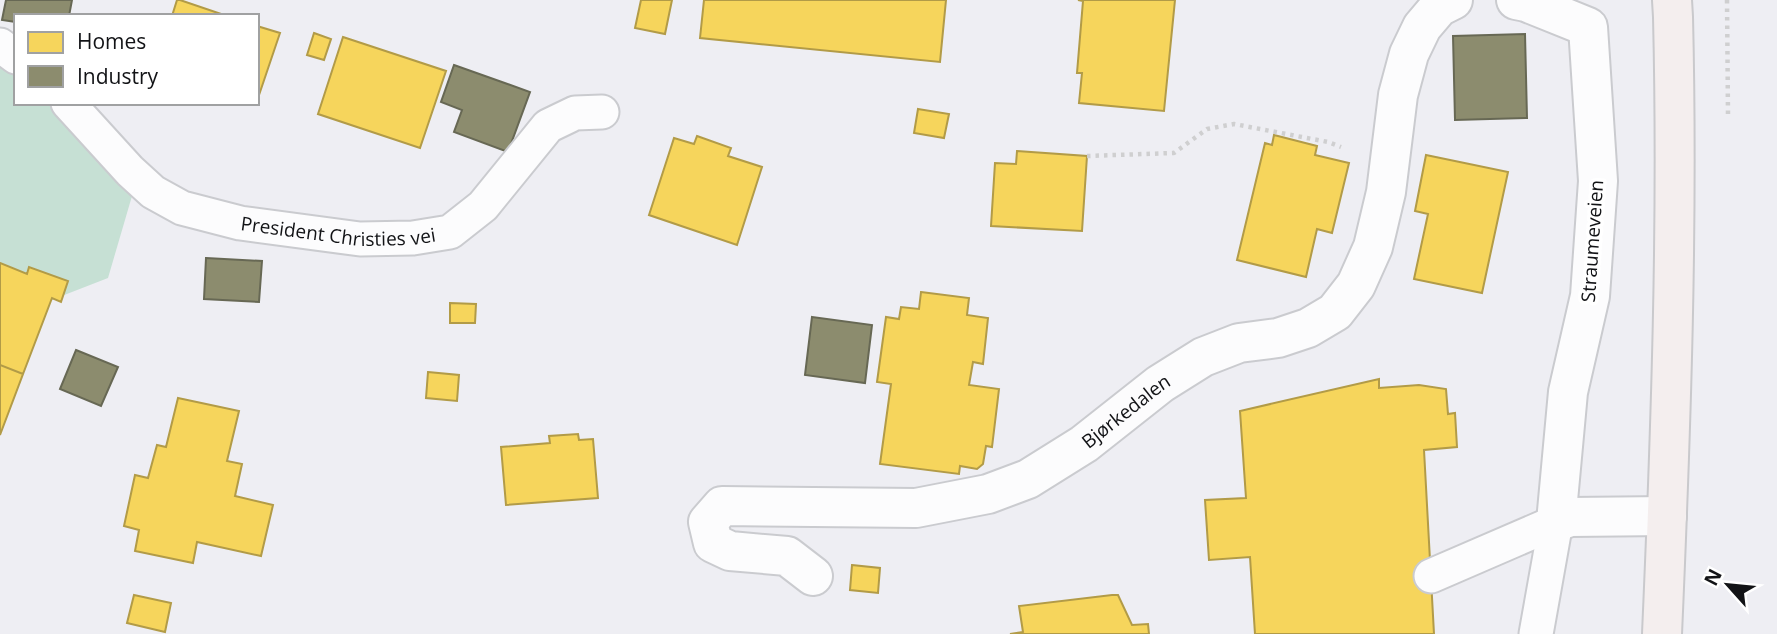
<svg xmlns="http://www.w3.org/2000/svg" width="1777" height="634" font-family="'Open Sans',sans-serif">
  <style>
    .green { fill: #c6e0d4 }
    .homes { fill: #f6d55c; stroke: #b29b47; stroke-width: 2 }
    .industry { fill: #8c8c6e; stroke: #676854; stroke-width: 2 }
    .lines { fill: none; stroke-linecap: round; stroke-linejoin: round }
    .lane-casing { stroke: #cacbcf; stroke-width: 37 }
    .street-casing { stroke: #cacbcf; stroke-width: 42 }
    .primary-casing { stroke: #c9c9cc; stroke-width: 42 }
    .path { stroke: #cfcfd0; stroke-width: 4.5; stroke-dasharray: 3.5 5; stroke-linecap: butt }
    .lane { stroke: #fcfcfd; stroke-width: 33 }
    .street { stroke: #fcfcfd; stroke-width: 38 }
    .primary { stroke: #f4eeee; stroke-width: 38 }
    .labels { text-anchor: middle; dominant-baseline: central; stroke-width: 7; stroke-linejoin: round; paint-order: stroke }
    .street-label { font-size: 19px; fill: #121316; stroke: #fff }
  </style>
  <rect width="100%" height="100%" fill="#eeeef3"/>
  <!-- green -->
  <path class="green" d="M 0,28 L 16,48 L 16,103 L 59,103 L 132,196 L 108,278 L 0,320 Z"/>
  <!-- homes -->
  <path class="homes" d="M 177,0 L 180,0 L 227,16 L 172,16 Z
    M 641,0 L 672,0 L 665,34 L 635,28 Z
    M 704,0 L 946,0 L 940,62 L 700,38 Z
    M 1175,0 L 1164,111 L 1079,103 L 1082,73 L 1077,73 L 1083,1 L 1078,0 Z
    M 257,26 L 280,33 L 257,101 Z
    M 314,33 L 331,39 L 324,60 L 307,55 Z
    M 343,37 L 446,71 L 420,148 L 318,114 Z
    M 918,109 L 949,114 L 944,138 L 914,133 Z
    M 1274,135 L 1317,146 L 1315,155 L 1349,163 L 1332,233 L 1317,229 L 1306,277 L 1237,260 L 1265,143 L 1272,145 Z
    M 697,136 L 731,148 L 728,156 L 762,167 L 737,245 L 649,215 L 674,138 L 694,144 Z
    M 1017,151 L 1087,156 L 1082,231 L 991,226 L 995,163 L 1016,164 Z
    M 1426,155 L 1508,172 L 1482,293 L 1414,279 L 1428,214 L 1415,211 Z
    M 0,263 L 27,274 L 29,267 L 68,281 L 61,302 L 52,298 L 23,374 L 0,365 Z
    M 921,292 L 969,298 L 967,315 L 988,318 L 983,364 L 973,362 L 969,385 L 999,389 L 992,447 L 986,446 L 983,464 L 977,469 L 960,466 L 959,474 L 880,464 L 891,384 L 877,382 L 886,317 L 899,319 L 901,307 L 919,309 Z
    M 450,303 L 476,304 L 475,323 L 450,323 Z
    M 0,365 L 23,374 L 0,435 Z
    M 428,372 L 459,375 L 457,401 L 426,398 Z
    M 1379,379 L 1379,388 L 1419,385 L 1446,389 L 1448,414 L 1455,413 L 1457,447 L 1424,450 L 1434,634 L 1255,634 L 1250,557 L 1209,560 L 1205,500 L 1246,498 L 1240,411 Z
    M 178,398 L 239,411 L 227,461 L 242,464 L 235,496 L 273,505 L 261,556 L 197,542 L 193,563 L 135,551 L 139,530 L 124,526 L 135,475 L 148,478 L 157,445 L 166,447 Z
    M 578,434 L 579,440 L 593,439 L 598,498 L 506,505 L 501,447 L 550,443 L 549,436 Z
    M 852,565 L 880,568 L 878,593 L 850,590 Z
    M 134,595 L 171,603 L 165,632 L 127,623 Z
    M 1112,595 L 1118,595 L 1132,625 L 1148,624 L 1149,634 L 1010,634 L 1023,632 L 1019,606 Z"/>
  <!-- industry -->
  <path class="industry" d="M 6,0 L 72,0 L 69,16 L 16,16 L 16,22 L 2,20 Z
    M 1525,34 L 1527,118 L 1455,120 L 1453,36 Z
    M 454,65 L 530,92 L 508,152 L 454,132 L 462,110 L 441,102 Z
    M 206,258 L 262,261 L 259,302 L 204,299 Z
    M 812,317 L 872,325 L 865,383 L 805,375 Z
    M 76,350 L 118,367 L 101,406 L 60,389 Z"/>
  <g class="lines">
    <!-- lane casing -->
    <g class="lane-casing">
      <g id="lane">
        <path d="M 0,45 L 16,57"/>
        <path id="s1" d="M 68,103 L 130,171 L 153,192 L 182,208 L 240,223 L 360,239 L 413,238 L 450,232 L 483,206 L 548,126 L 575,113 L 602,112"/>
        <path d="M 1431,576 L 1556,522"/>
        <path d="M 1536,634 L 1556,522"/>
      </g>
    </g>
    <!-- street casing -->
    <g class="street-casing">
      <g id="street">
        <path d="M 1516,0 L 1526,2 L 1588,27 L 1598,181 L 1590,296 L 1568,392 L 1556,522 L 1570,517 L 1667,516"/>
        <path id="s2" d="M 813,576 L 787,556 L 730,551 L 713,543 L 708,522 L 722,506 L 916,508 L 988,494 L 1028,479 L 1084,444 L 1160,384 L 1203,357 L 1239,343 L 1278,338 L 1308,328 L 1335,312 L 1356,285 L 1373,247 L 1386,192 L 1398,95 L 1409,54 L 1422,27 L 1439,7 L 1453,0"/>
      </g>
    </g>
    <!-- primary casing -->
    <g class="primary-casing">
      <path id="primary" d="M 1662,634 C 1671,429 1678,222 1673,17 L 1672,0"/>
    </g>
    <!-- path -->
    <path class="path" d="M 1727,0 L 1728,115
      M 1087,156 L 1174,153 L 1207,129 L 1234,124 L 1328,142 L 1341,147"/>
    <!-- lane -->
    <use href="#lane" class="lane"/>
    <!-- street -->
    <use href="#street" class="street"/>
    <!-- primary -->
    <use href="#primary" class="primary"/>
  </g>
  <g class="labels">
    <!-- street labels -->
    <g class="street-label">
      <text stroke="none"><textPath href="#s1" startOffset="315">President Christies vei</textPath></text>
      <text transform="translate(1592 241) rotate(-86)">Straumeveien</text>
      <text stroke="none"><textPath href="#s2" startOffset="581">Bjørkedalen</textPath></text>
    </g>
  </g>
  <!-- legend -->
  <rect x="14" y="14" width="245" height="91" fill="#ffffff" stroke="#a0a1a2" stroke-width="2"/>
  <rect x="28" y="32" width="35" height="21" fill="#f6d55c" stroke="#a0a1a2" stroke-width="2"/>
  <text x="77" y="49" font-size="21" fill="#121316">Homes</text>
  <rect x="28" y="66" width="35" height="21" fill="#8c8c6e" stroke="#a0a1a2" stroke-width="2"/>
  <text x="77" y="84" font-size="21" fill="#121316">Industry</text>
  <!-- north arrow -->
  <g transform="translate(1728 585) rotate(297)" stroke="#ffffff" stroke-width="5" paint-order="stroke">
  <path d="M0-5L12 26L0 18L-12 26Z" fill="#121316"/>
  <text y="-10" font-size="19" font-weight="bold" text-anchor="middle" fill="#121316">N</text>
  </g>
</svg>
